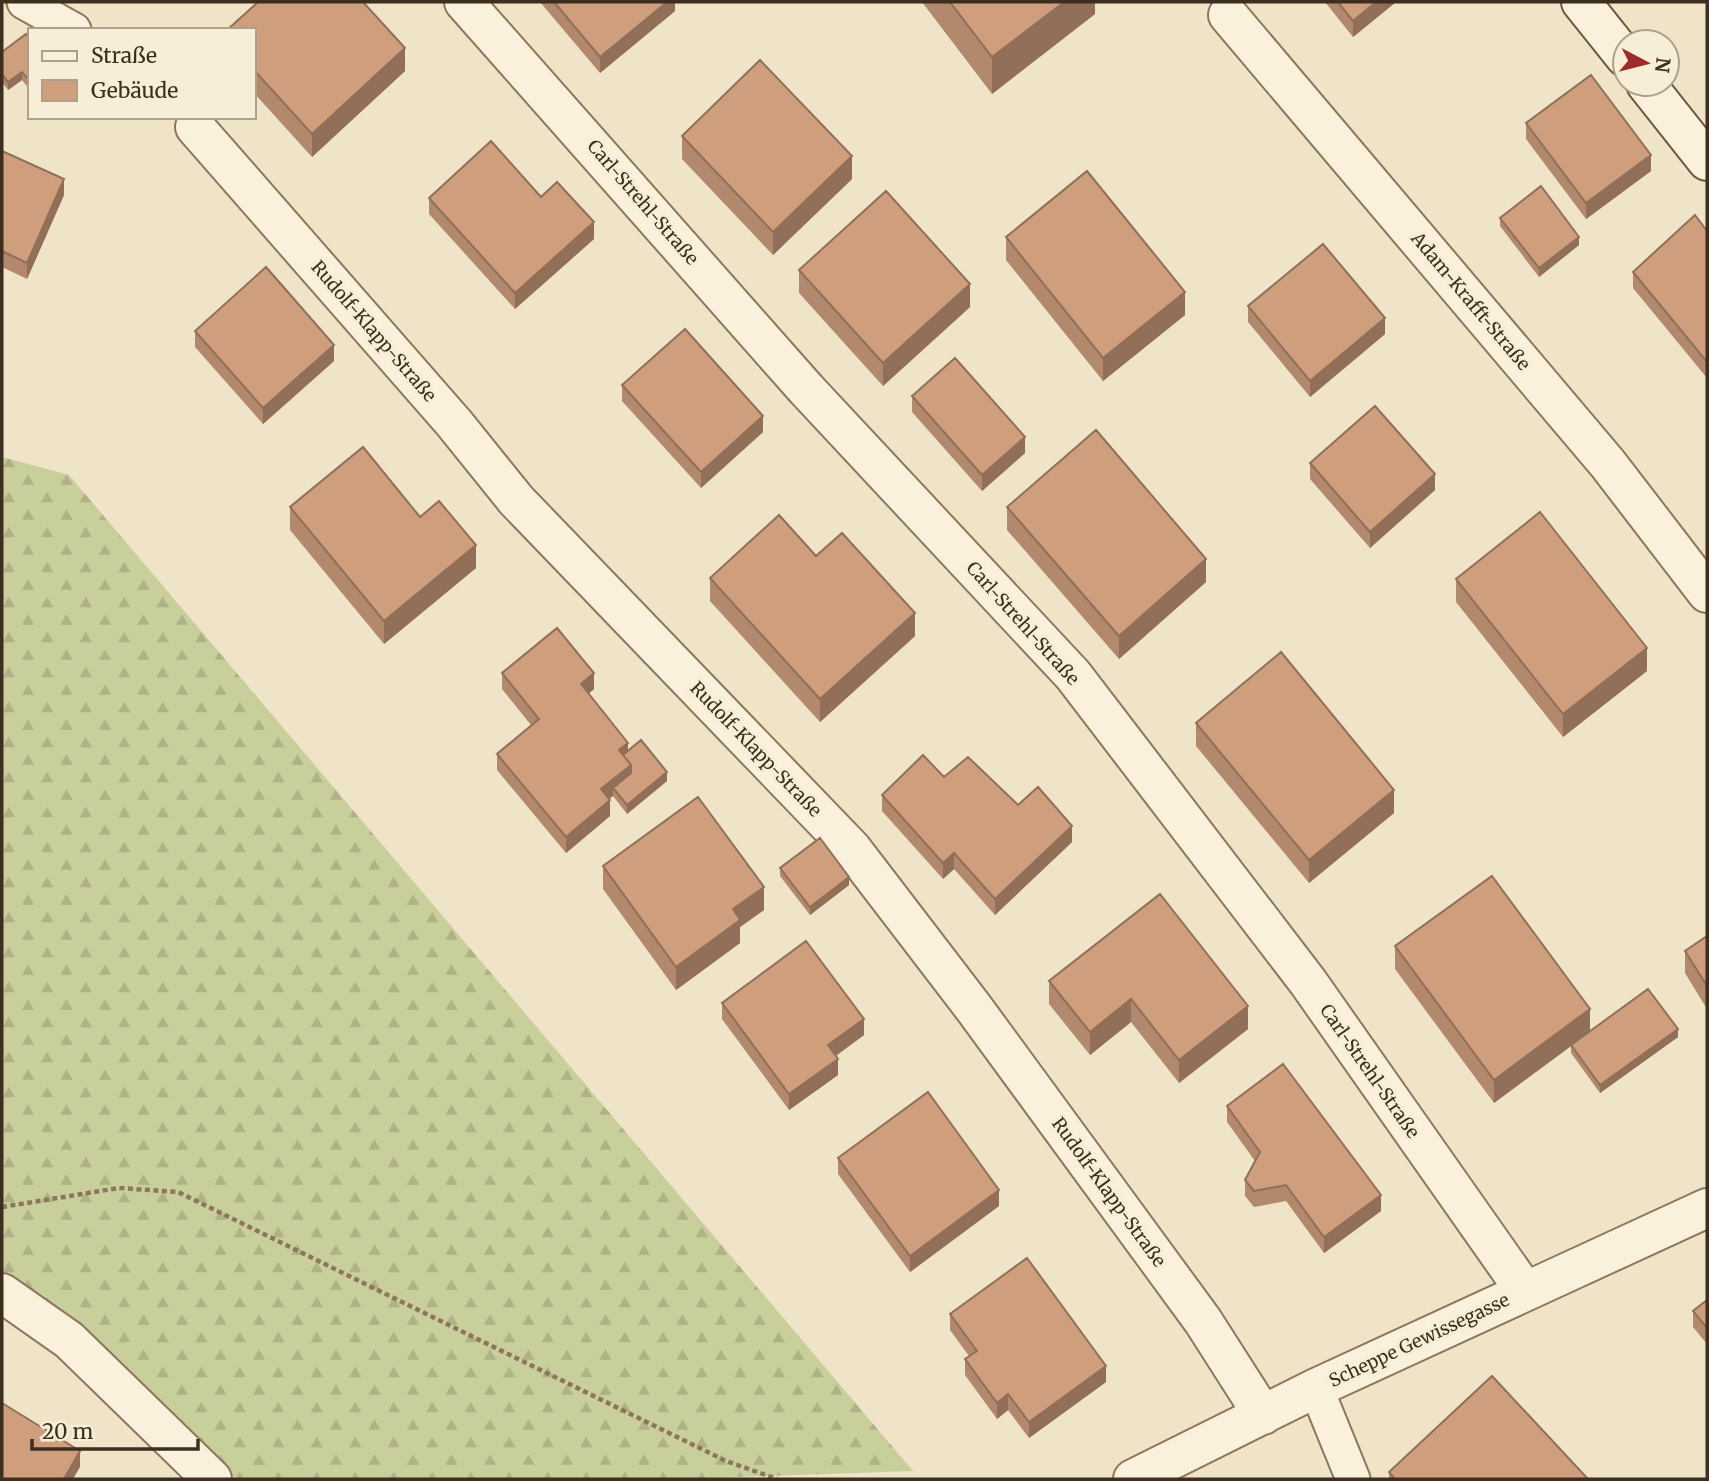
<svg xmlns="http://www.w3.org/2000/svg" width="1709" height="1481" font-family="Merriweather,serif">
  <style>
    .forest { fill: url(#forest-firs) }
    .lines { fill: none; stroke-linecap: round; stroke-linejoin: round }
    .lane-casing { stroke: #8d765c; stroke-width: 37 }
    .street-casing { stroke: #8d765c; stroke-width: 42 }
    .secondary-casing { stroke: #6f573f; stroke-width: 42 }
    .path { stroke: #8d765c; stroke-width: 4.5; stroke-dasharray: 5 3.5; stroke-linecap: butt }
    .lane { stroke: #faf1dc; stroke-width: 33 }
    .street { stroke: #faf1dc; stroke-width: 38 }
    .secondary { stroke: #faf1dc; stroke-width: 38 }
    .wall { fill: #b2896c }
    .shaded-wall { fill: #916f58 }
    .building { fill: #cf9f7d; stroke: #916f58; stroke-width: 2 }
    .labels { text-anchor: middle; dominant-baseline: central; stroke-width: 6; stroke-linejoin: round; paint-order: stroke }
    .street-label { font-size: 18px; fill: #3d2e20; stroke: #f7eed8 }
  </style>
  <defs>
    <pattern id="forest-firs" width="22" height="20" patternUnits="userSpaceOnUse" patternTransform="scale(1.75)"><rect width="22" height="20" fill="#c9cf9b"/><path d="M5 1l3.5 6h-7zM16 11l3.5 6h-7z" fill="#aeb285"/></pattern>
  </defs>
  <rect width="100%" height="100%" fill="#f0e4c8"/>
  <!-- forest -->
  <path class="forest" d="M 2,457 L 69,475 L 913,1471 L 679,1479 L 236,1479 L 81,1330 L 2,1276 Z"/>
  <g class="lines">
    <!-- lane casing -->
    <g class="lane-casing">
      <path id="lane" d="M 24,2 L 74,30
        M 1316,1388 L 1353,1479"/>
    </g>
    <!-- street casing -->
    <g class="street-casing">
      <path id="street" d="M 464,2 L 806,389 L 1073,675 L 1308,982 L 1525,1291
        M 1228,15 L 1608,464 L 1707,593
        M 195,127 L 454,423 L 516,500 L 852,849 L 973,1007 L 1203,1321 L 1263,1415
        M 2,1293 L 69,1340 L 212,1479
        M 1133,1479 L 1316,1388 L 1707,1208"/>
    </g>
    <!-- secondary casing -->
    <g class="secondary-casing">
      <path id="secondary" d="M 1581,2 L 1625,57
        M 1646,84 L 1707,161"/>
    </g>
    <!-- path -->
    <path class="path" d="M 2,1207 L 119,1188 L 178,1192 L 726,1461 L 777,1479"/>
    <!-- lane -->
    <use href="#lane" class="lane"/>
    <!-- street -->
    <use href="#street" class="street"/>
    <!-- secondary -->
    <use href="#secondary" class="secondary"/>
  </g>
  <!-- wall -->
  <path class="wall" d="M 540,2 L 675,2 L 675,11 L 600,73 Z
    M 922,2 L 1095,2 L 1095,14 L 992,94 Z
    M 1325,2 L 1396,2 L 1353,37 Z
    M 254,30 L 405,71 L 312,157 L 254,93 Z
    M 30,39 L 30,90 L 22,80 L 8,90 L 2,82 L 2,52 Z
    M 1526,123 L 1651,171 L 1586,219 L 1526,139 Z
    M 682,136 L 852,179 L 773,255 L 682,159 Z
    M 2,151 L 64,195 L 27,279 L 2,267 Z
    M 541,197 L 594,239 L 515,309 L 429,214 L 429,198 Z
    M 1500,218 L 1579,245 L 1539,277 L 1500,226 Z
    M 1707,231 L 1707,378 L 1633,288 L 1633,272 Z
    M 1006,237 L 1185,315 L 1103,381 L 1006,260 Z
    M 799,270 L 970,307 L 883,386 L 799,293 Z
    M 1248,306 L 1385,334 L 1310,397 L 1248,322 Z
    M 195,331 L 334,361 L 263,424 L 195,347 Z
    M 622,385 L 763,432 L 701,488 L 622,401 Z
    M 912,396 L 1025,453 L 982,491 L 912,412 Z
    M 1310,463 L 1435,490 L 1370,548 L 1310,479 Z
    M 290,507 L 420,517 L 476,568 L 384,644 L 290,530 Z
    M 1007,507 L 1206,582 L 1119,659 L 1007,530 Z
    M 816,556 L 915,636 L 820,722 L 710,601 L 710,578 Z
    M 1456,579 L 1647,671 L 1563,737 L 1456,602 Z
    M 502,673 L 594,689 L 588,694 L 628,750 L 667,781 L 627,814 L 613,796 L 609,799 L 610,816 L 566,853 L 497,770 L 497,754 L 531,725 L 502,689 Z
    M 1196,723 L 1394,813 L 1309,883 L 1196,746 Z
    M 944,777 L 1018,805 L 1072,842 L 995,915 L 954,869 L 943,879 L 882,811 L 882,795 Z
    M 603,866 L 764,910 L 740,927 L 740,943 L 676,990 L 603,889 Z
    M 780,868 L 849,885 L 810,915 L 780,876 Z
    M 1160,894 L 1248,1029 L 1179,1083 L 1131,1022 L 1090,1055 L 1049,1004 L 1049,981 Z
    M 1707,936 L 1707,1009 L 1685,973 L 1685,951 Z
    M 1395,946 L 1590,1032 L 1678,1037 L 1600,1093 L 1571,1053 L 1571,1046 L 1494,1103 L 1395,969 Z
    M 722,1003 L 864,1035 L 836,1056 L 838,1075 L 789,1110 L 722,1019 Z
    M 1227,1106 L 1381,1211 L 1324,1253 L 1286,1201 L 1254,1207 L 1245,1196 L 1245,1180 L 1255,1161 L 1227,1122 Z
    M 838,1158 L 999,1206 L 910,1272 L 838,1174 Z
    M 1707,1300 L 1707,1344 L 1693,1327 L 1693,1311 Z
    M 950,1314 L 1106,1382 L 1029,1438 L 1008,1410 L 997,1419 L 965,1375 L 965,1359 L 969,1356 L 950,1330 Z
    M 1389,1472 L 1588,1479 L 1389,1479 Z"/>
  <!-- shaded-wall -->
  <path class="shaded-wall" d="M 667,2 L 675,2 L 675,11 L 600,73 L 600,57 Z
    M 1064,2 L 1095,2 L 1095,14 L 992,94 L 992,57 Z
    M 1376,2 L 1396,2 L 1353,37 L 1353,21 Z
    M 405,48 L 405,71 L 312,157 L 312,134 Z
    M 22,72 L 22,80 L 8,90 L 8,82 Z
    M 1651,155 L 1651,171 L 1586,219 L 1586,203 Z
    M 852,156 L 852,179 L 773,255 L 773,232 Z
    M 64,179 L 64,195 L 27,279 L 27,263 Z
    M 594,222 L 594,239 L 515,309 L 515,293 Z
    M 1579,237 L 1579,245 L 1539,277 L 1539,268 Z
    M 970,284 L 970,307 L 883,386 L 883,363 Z
    M 1185,292 L 1185,315 L 1103,381 L 1103,358 Z
    M 1385,318 L 1385,334 L 1310,397 L 1310,381 Z
    M 334,345 L 334,361 L 263,424 L 263,408 Z
    M 763,416 L 763,432 L 701,488 L 701,472 Z
    M 1025,437 L 1025,453 L 982,491 L 982,475 Z
    M 1435,474 L 1435,490 L 1370,548 L 1370,532 Z
    M 476,545 L 476,568 L 384,644 L 384,621 Z
    M 1206,559 L 1206,582 L 1119,659 L 1119,636 Z
    M 915,613 L 915,636 L 820,722 L 820,699 Z
    M 1647,648 L 1647,671 L 1563,737 L 1563,714 Z
    M 594,673 L 594,689 L 581,700 L 581,684 Z
    M 628,743 L 628,759 L 623,763 L 619,750 Z
    M 631,765 L 631,781 L 613,788 L 613,796 L 601,805 L 601,789 Z
    M 667,772 L 667,781 L 627,814 L 627,805 Z
    M 1394,790 L 1394,813 L 1309,883 L 1309,860 Z
    M 610,800 L 610,816 L 566,853 L 566,837 Z
    M 1072,826 L 1072,842 L 995,915 L 995,899 Z
    M 954,853 L 954,869 L 943,879 L 943,863 Z
    M 849,877 L 849,885 L 810,915 L 810,907 Z
    M 764,887 L 764,910 L 740,927 L 740,943 L 676,990 L 676,967 L 733,909 Z
    M 1131,999 L 1131,1022 L 1090,1055 L 1090,1032 Z
    M 1248,1006 L 1248,1029 L 1179,1083 L 1179,1060 Z
    M 1590,1009 L 1590,1032 L 1494,1103 L 1494,1080 Z
    M 864,1019 L 864,1035 L 828,1061 L 828,1045 Z
    M 1678,1029 L 1678,1037 L 1600,1093 L 1600,1085 Z
    M 838,1059 L 838,1075 L 789,1110 L 789,1094 Z
    M 999,1190 L 999,1206 L 910,1272 L 910,1256 Z
    M 1381,1195 L 1381,1211 L 1324,1253 L 1324,1237 Z
    M 1106,1366 L 1106,1382 L 1029,1438 L 1029,1422 Z
    M 1008,1394 L 1008,1410 L 997,1419 L 997,1403 Z
    M 80,1451 L 80,1467 L 73,1479 L 64,1479 Z"/>
  <!-- building -->
  <path class="building" d="M 258,2 L 363,2 L 405,48 L 312,134 L 254,70 L 254,30 L 227,30 Z
    M 554,2 L 667,2 L 600,57 Z
    M 950,2 L 1064,2 L 992,57 Z
    M 1338,2 L 1376,2 L 1353,21 Z
    M 26,34 L 30,39 L 30,81 L 22,72 L 8,82 L 2,74 L 2,52 Z
    M 760,60 L 852,156 L 773,232 L 682,136 Z
    M 1591,75 L 1651,155 L 1586,203 L 1526,123 Z
    M 491,141 L 541,197 L 557,182 L 594,222 L 515,293 L 429,198 Z
    M 2,151 L 64,179 L 27,263 L 2,251 Z
    M 1087,171 L 1185,292 L 1103,358 L 1006,237 Z
    M 1541,186 L 1579,237 L 1539,268 L 1500,218 Z
    M 886,191 L 970,284 L 883,363 L 799,270 Z
    M 1695,215 L 1707,231 L 1707,362 L 1633,272 Z
    M 1323,244 L 1385,318 L 1310,381 L 1248,306 Z
    M 266,267 L 334,345 L 263,408 L 195,331 Z
    M 685,329 L 763,416 L 701,472 L 622,385 Z
    M 955,358 L 1025,437 L 982,475 L 912,396 Z
    M 1375,406 L 1435,474 L 1370,532 L 1310,463 Z
    M 1096,430 L 1206,559 L 1119,636 L 1007,507 Z
    M 363,447 L 420,517 L 439,501 L 476,545 L 384,621 L 290,507 Z
    M 1540,512 L 1647,648 L 1563,714 L 1456,579 Z
    M 779,515 L 816,556 L 842,533 L 915,613 L 820,699 L 710,578 Z
    M 557,628 L 594,673 L 581,684 L 628,743 L 619,750 L 631,765 L 601,789 L 610,800 L 566,837 L 497,754 L 539,719 L 502,673 Z
    M 1281,652 L 1394,790 L 1309,860 L 1196,723 Z
    M 641,740 L 667,772 L 627,805 L 613,788 L 631,773 L 631,765 L 623,755 Z
    M 923,755 L 944,777 L 968,757 L 1018,805 L 1038,787 L 1072,826 L 995,899 L 954,853 L 943,863 L 882,795 Z
    M 698,797 L 764,887 L 733,909 L 740,920 L 676,967 L 603,866 Z
    M 820,838 L 849,877 L 810,907 L 780,868 Z
    M 1492,876 L 1590,1009 L 1494,1080 L 1395,946 Z
    M 1160,894 L 1248,1006 L 1179,1060 L 1131,999 L 1090,1032 L 1049,981 Z
    M 1707,936 L 1707,986 L 1685,951 Z
    M 806,941 L 864,1019 L 828,1045 L 838,1059 L 789,1094 L 722,1003 Z
    M 1648,989 L 1678,1029 L 1600,1085 L 1571,1045 Z
    M 1283,1064 L 1381,1195 L 1324,1237 L 1286,1185 L 1254,1191 L 1245,1180 L 1260,1152 L 1227,1106 Z
    M 928,1092 L 999,1190 L 910,1256 L 838,1158 Z
    M 1027,1258 L 1106,1366 L 1029,1422 L 1008,1394 L 997,1403 L 965,1359 L 977,1351 L 950,1314 Z
    M 1707,1300 L 1707,1328 L 1693,1311 Z
    M 1492,1376 L 1588,1479 L 1395,1479 L 1389,1472 Z
    M 2,1403 L 80,1451 L 64,1479 L 2,1479 Z"/>
  <g class="labels">
    <!-- street labels -->
    <g class="street-label">
      <text transform="translate(643 202) rotate(49)">Carl-Strehl-Straße</text>
      <text transform="translate(1471 301) rotate(50)">Adam-Krafft-Straße</text>
      <text transform="translate(374 331) rotate(49)">Rudolf-Klapp-Straße</text>
      <text transform="translate(1023 623) rotate(48)">Carl-Strehl-Straße</text>
      <text transform="translate(756 749) rotate(46)">Rudolf-Klapp-Straße</text>
      <text transform="translate(1370 1071) rotate(55)">Carl-Strehl-Straße</text>
      <text transform="translate(1109 1192) rotate(54)">Rudolf-Klapp-Straße</text>
      <text transform="translate(1419 1340) rotate(-25)">Scheppe Gewissegasse</text>
    </g>
  </g>
  <!-- border -->
  <rect width="1709" height="1481" fill="none" stroke="#3d2e20" stroke-width="7"/>
  <!-- legend -->
  <rect x="28" y="28" width="228" height="91" fill="#f7eed8" stroke="#ada18e" stroke-width="2"/>
  <rect x="42" y="51" width="35" height="10" fill="#faf1dc" stroke="#ada18e" stroke-width="2"/>
  <text x="91" y="63" font-size="21" fill="#3d2e20">Straße</text>
  <rect x="42" y="80" width="35" height="21" fill="#cf9f7d" stroke="#ada18e" stroke-width="2"/>
  <text x="91" y="98" font-size="21" fill="#3d2e20">Gebäude</text>
  <!-- north arrow -->
  <g transform="translate(1646 63) rotate(97)"><circle r="33" fill="#f7eed8" stroke="#ada18e" stroke-width="2"/>
  <path d="M0-5L12 26L0 18L-12 26Z" fill="#9e2a2b"/>
  <text y="-10" font-size="19" font-weight="bold" text-anchor="middle" fill="#3d2e20">N</text>
  </g>
  <!-- scale -->
  <path d="M32 1439v10h166v-10" fill="none" stroke="#3d2e20" stroke-width="3.5"/>
  <text x="42" y="1439" font-size="21" fill="#3d2e20" stroke="#f7eed8" stroke-width="5" paint-order="stroke">20 m</text>
</svg>
